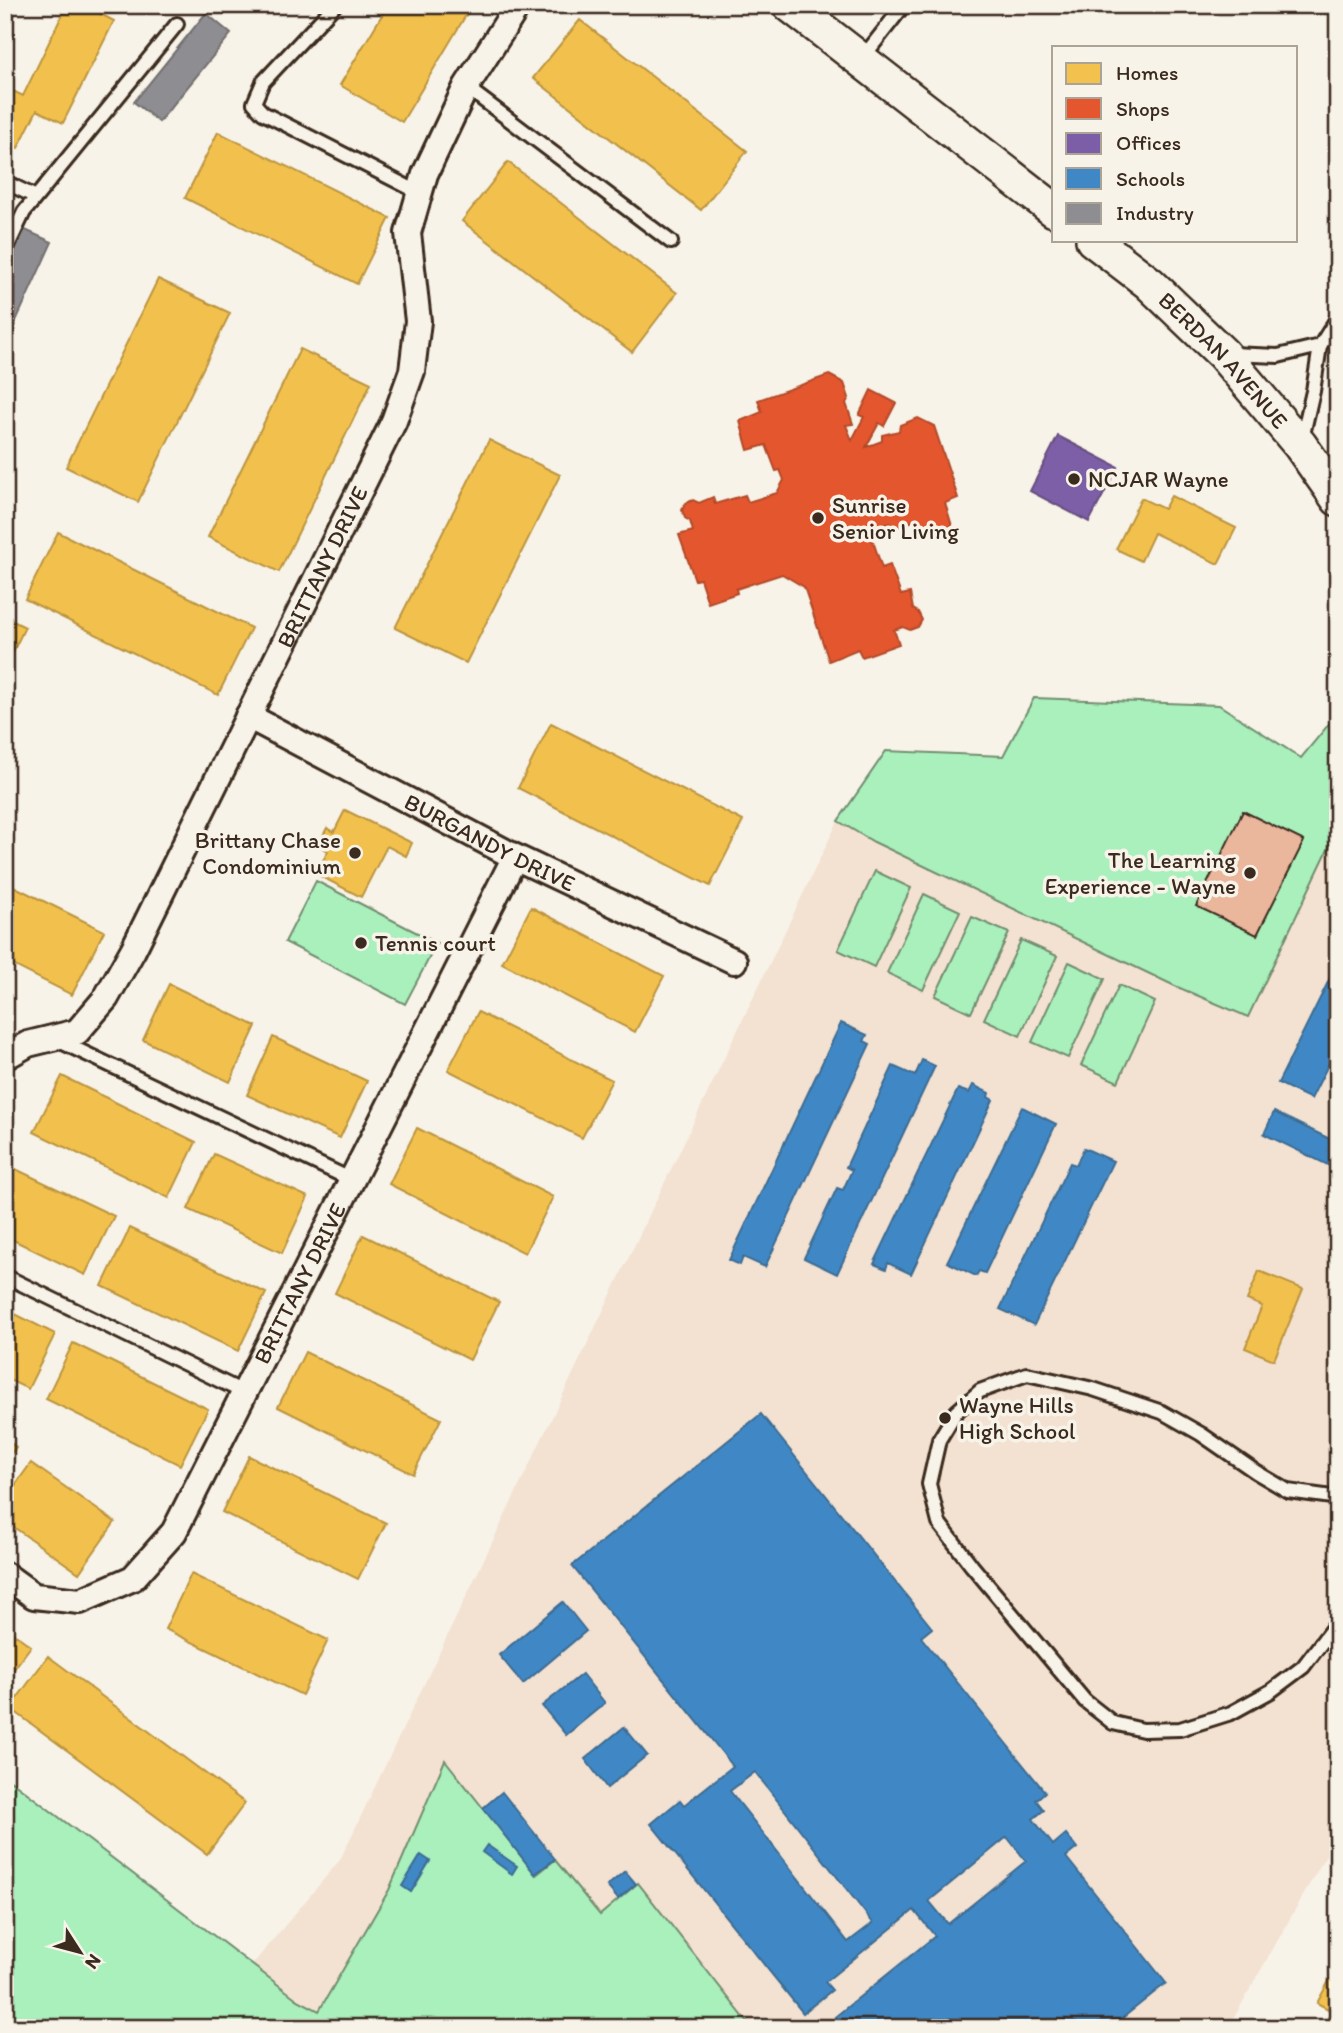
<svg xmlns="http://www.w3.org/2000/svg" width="1343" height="2033" font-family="Itim,sans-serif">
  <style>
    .built { fill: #f3e1d1 }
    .green { fill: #a9f0bd; stroke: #728d6e; stroke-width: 2 }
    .homes { fill: #f2c14e; stroke: #bb9440; stroke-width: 2 }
    .shops { fill: #e4572e; stroke: #b14a29; stroke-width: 2 }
    .offices { fill: #7b5ea7; stroke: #684e7e; stroke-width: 2 }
    .schools { fill: #3f88c5; stroke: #3e6c93; stroke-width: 2; fill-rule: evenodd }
    .industry { fill: #8d8d92; stroke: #746f6f; stroke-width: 2 }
    .building { fill: #eab69c; stroke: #3b2a1e; stroke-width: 2 }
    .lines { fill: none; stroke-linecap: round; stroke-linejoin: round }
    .service-casing { stroke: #3b2a1e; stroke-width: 18 }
    .minor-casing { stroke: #3b2a1e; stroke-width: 30 }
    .secondary-casing { stroke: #3b2a1e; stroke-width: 38 }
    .service { stroke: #f7f3e8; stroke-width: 12 }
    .minor { stroke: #f7f3e8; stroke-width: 24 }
    .secondary { stroke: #f7f3e8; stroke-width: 33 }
    .poi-dot { fill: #3b2a1e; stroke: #f7f3e8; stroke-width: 2.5 }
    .labels { text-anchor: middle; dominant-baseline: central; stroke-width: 7; stroke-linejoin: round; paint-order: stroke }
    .street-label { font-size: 23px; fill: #3b2a1e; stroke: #f7f3e8 }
    .poi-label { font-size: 23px; fill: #3b2a1e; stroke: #f7f3e8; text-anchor: start }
  </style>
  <rect width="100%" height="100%" fill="#f7f3e8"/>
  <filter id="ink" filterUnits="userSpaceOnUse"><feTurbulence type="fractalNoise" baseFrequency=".0143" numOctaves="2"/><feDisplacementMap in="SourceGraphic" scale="14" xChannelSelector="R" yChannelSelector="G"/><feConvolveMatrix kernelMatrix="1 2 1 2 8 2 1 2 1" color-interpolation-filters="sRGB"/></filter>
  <g filter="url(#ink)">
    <!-- built -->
    <path class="built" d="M 838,821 L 874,842 L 1175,986 L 1332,841 L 1338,832 L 1338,1834 L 1228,2028 L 5,2028 L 5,1893 L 61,1820 L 252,1965 L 340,1860 Z"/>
    <!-- green -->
    <path class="green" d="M 1034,698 L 1219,705 L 1301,758 L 1338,713 L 1338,833 L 1332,841 L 1248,1017 L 1175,986 L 874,842 L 838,821 L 886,751 L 1003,756 Z
      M 875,871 L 911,888 L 874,967 L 838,950 Z
      M 316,881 L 437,943 L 405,1004 L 285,942 Z
      M 924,894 L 960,911 L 923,990 L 887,973 Z
      M 972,917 L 1009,933 L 971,1013 L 935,996 Z
      M 1021,940 L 1057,956 L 1020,1036 L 984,1019 Z
      M 1069,962 L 1105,979 L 1068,1058 L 1032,1042 Z
      M 1119,985 L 1155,1002 L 1118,1082 L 1081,1065 Z
      M 445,1760 L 536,1875 L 555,1860 L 600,1915 L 638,1883 L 752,2028 L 5,2028 L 5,1776 L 298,2000 L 319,2011 L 389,1890 Z"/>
    <!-- homes -->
    <path class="homes" d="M 67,5 L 83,5 L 114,21 L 63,123 L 37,110 L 18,148 L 5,142 L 5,87 L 23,96 Z
      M 388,5 L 472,5 L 402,122 L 340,85 Z
      M 580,20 L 747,151 L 701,210 L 533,78 Z
      M 218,132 L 390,218 L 357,284 L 185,198 Z
      M 508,162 L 677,293 L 632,352 L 462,221 Z
      M 158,279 L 230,313 L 138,502 L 66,467 Z
      M 300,349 L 371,383 L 279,572 L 208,537 Z
      M 489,440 L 560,475 L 466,663 L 395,628 Z
      M 1171,496 L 1236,528 L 1218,564 L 1154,533 L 1141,561 L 1116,549 L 1141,498 L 1164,509 Z
      M 58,532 L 251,628 L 218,695 L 25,599 Z
      M 5,617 L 25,627 L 5,668 Z
      M 551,723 L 743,821 L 710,886 L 518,788 Z
      M 345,810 L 412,843 L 406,856 L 387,846 L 361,897 L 316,874 L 328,851 L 318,845 L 327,828 L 334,832 Z
      M 5,882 L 104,931 L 72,995 L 5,961 Z
      M 531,907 L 664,976 L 635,1032 L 502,963 Z
      M 169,984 L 256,1026 L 230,1082 L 143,1040 Z
      M 478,1012 L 612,1080 L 582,1138 L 448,1070 Z
      M 273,1037 L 367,1081 L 340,1138 L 247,1095 Z
      M 62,1076 L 196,1142 L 169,1198 L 34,1132 Z
      M 417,1128 L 553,1197 L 525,1253 L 389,1184 Z
      M 214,1154 L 308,1197 L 282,1253 L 188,1209 Z
      M 5,1164 L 114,1216 L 85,1275 L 5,1236 Z
      M 130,1228 L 266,1293 L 238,1351 L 102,1286 Z
      M 363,1235 L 499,1302 L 470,1360 L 335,1293 Z
      M 1259,1271 L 1303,1289 L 1274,1360 L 1245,1348 L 1262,1306 L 1247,1300 Z
      M 5,1309 L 55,1334 L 28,1389 L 5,1378 Z
      M 73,1343 L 208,1409 L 180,1465 L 46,1399 Z
      M 305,1352 L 441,1419 L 413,1474 L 278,1407 Z
      M 5,1439 L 16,1447 L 5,1462 Z
      M 249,1456 L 386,1523 L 358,1579 L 222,1512 Z
      M 31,1463 L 115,1522 L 79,1573 L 5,1521 L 5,1499 Z
      M 191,1574 L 328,1640 L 302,1695 L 165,1629 Z
      M 5,1627 L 31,1646 L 5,1681 Z
      M 48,1656 L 245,1803 L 207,1854 L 10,1708 Z
      M 1337,1966 L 1338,2028 L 1322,2028 L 1332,2011 L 1317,2003 Z"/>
    <!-- shops -->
    <path class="shops" d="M 829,375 L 844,383 L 849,398 L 846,403 L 853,424 L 846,425 L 852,440 L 864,417 L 859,415 L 871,390 L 896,403 L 884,426 L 879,423 L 866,447 L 882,441 L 882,435 L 899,431 L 900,425 L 918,418 L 934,426 L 958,498 L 945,503 L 952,526 L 925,537 L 918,519 L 892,529 L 890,523 L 877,527 L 872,538 L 882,568 L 890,565 L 901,595 L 910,593 L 913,609 L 918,612 L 922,620 L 918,627 L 910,630 L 903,627 L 894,630 L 899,644 L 862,657 L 858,649 L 829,661 L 804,587 L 782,574 L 736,589 L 737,593 L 708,603 L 700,579 L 695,580 L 679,535 L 693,531 L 690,521 L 685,518 L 682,510 L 686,503 L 693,500 L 699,503 L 713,497 L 715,504 L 745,495 L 748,502 L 777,493 L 784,480 L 780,470 L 776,471 L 766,445 L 748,450 L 740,421 L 762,412 L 758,400 Z"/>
    <!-- offices -->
    <path class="offices" d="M 1058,436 L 1118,467 L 1089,522 L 1030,491 Z"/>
    <!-- schools -->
    <path class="schools" d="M 1338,962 L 1338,1045 L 1311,1099 L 1278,1083 Z
      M 841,1023 L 867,1035 L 864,1041 L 870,1044 L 765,1267 L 743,1257 L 740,1265 L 729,1260 Z
      M 922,1060 L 935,1066 L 837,1274 L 804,1258 L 837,1188 L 843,1190 L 852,1170 L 846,1167 L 893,1066 L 915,1076 Z
      M 973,1085 L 989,1093 L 988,1097 L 993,1100 L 911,1274 L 888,1263 L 886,1269 L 874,1264 L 958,1089 L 969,1093 Z
      M 1022,1107 L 1056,1124 L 985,1273 L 979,1271 L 976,1276 L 947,1262 Z
      M 1274,1112 L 1338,1143 L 1338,1170 L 1264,1134 Z
      M 1084,1148 L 1113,1161 L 1034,1325 L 1000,1309 L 1070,1163 L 1076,1165 Z
      M 761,1414 L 932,1628 L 921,1637 L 1045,1792 L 1036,1800 L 1044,1810 L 1033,1819 L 1053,1845 L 1066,1834 L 1077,1848 L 1066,1857 L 1166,1983 L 1110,2028 L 837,2028 L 841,2024 L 835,2017 L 935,1936 L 914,1910 L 825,1982 L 832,1990 L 803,2013 L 651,1824 L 680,1800 L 684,1805 L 733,1766 L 572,1566 ZM 755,1772 L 873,1923 L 848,1942 L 730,1791 ZM 1007,1837 L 1026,1861 L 948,1924 L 929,1901 Z
      M 563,1602 L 586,1631 L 523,1684 L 499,1655 Z
      M 582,1674 L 605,1703 L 566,1735 L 542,1706 Z
      M 624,1727 L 647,1755 L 607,1788 L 585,1759 Z
      M 502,1792 L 555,1859 L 535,1874 L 483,1808 Z
      M 487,1845 L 517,1866 L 512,1874 L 482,1852 Z
      M 421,1855 L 430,1861 L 411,1892 L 402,1886 Z
      M 625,1871 L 636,1884 L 618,1899 L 607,1886 Z"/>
    <!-- industry -->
    <path class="industry" d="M 206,13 L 231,34 L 159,122 L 134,102 Z
      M 23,229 L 52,242 L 5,345 L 5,269 Z"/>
    <!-- building -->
    <path class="building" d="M 1243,811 L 1304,841 L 1257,935 L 1196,906 Z"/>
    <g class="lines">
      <!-- service casing -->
      <g class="service-casing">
        <path id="service" d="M 335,5 L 263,82 L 254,103 L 263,113 L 420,193
          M 861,60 L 904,5
          M 466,87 L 671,242
          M 5,182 L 36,197
          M 5,252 L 24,212 L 177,24
          M 1231,354 L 1278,356 L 1320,346
          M 1302,439 L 1313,391 L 1320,346 L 1338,317
          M 55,1039 L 352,1180
          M 5,1276 L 245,1393
          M 1338,1496 L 1332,1497 L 1288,1491 L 1256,1472 L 1201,1434 L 1162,1412 L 1093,1389 L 1027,1374 L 980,1391 L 956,1412 L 939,1440 L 929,1484 L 939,1523 L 972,1566 L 1085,1701 L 1113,1723 L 1143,1730 L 1180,1729 L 1231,1713 L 1271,1691 L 1303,1667 L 1338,1621"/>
      </g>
      <!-- minor casing -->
      <g class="minor-casing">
        <g id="minor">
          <path id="s1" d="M 248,716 L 515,857 L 734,961"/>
          <path id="s2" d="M 5,1057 L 28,1044 L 77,1032 L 106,998 L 133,950 L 394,421 L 412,371 L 418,321 L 408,233 L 425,174 L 466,87 L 515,10"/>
          <path id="s3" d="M 5,1575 L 34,1596 L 80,1601 L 133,1578 L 174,1532 L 515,857"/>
        </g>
      </g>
      <!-- secondary casing -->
      <g class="secondary-casing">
        <g id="secondary">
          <path d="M 790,5 L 1054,210"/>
          <path id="s4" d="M 1093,240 L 1149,283 L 1223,354 L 1300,445 L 1338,499"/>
        </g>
      </g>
      <!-- service -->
      <use href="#service" class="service"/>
      <!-- minor -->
      <use href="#minor" class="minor"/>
      <!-- secondary -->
      <use href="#secondary" class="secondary"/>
    </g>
  </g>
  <!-- markers -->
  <g class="poi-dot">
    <circle cx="1074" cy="479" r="7"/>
    <circle cx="818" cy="518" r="7"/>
    <circle cx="355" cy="853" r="7"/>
    <circle cx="1250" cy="873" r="7"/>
    <circle cx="361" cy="943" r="7"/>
    <circle cx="945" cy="1418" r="7"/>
  </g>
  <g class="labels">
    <!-- street labels -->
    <g class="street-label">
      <text stroke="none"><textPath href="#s4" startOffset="178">BERDAN AVENUE</textPath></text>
      <text stroke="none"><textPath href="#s2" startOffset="604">BRITTANY DRIVE</textPath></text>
      <text stroke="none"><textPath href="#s1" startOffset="273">BURGANDY DRIVE</textPath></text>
      <text stroke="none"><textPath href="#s3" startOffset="480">BRITTANY DRIVE</textPath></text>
    </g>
    <!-- poi labels -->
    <g class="poi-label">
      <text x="1088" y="479">NCJAR Wayne</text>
      <text x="832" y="505">Sunrise<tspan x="832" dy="26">Senior Living</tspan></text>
      <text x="341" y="840" text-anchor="end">Brittany Chase<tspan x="341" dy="26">Condominium</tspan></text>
      <text x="1236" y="860" text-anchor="end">The Learning<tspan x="1236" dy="26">Experience - Wayne</tspan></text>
      <text x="375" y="943">Tennis court</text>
      <text x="959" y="1405">Wayne Hills<tspan x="959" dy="26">High School</tspan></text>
    </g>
  </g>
  <!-- margin -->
  <rect width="1343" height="2033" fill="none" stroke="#f7f3e8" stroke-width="28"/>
  <rect x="14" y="14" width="1315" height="2005" fill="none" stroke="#3b2a1e" stroke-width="2.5" filter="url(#ink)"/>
  <!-- legend -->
  <rect x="1052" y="46" width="245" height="196" fill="#f7f3e8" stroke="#aca397" stroke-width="2"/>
  <rect x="1066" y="63" width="35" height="21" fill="#f2c14e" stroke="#aca397" stroke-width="2"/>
  <text x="1116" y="80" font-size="21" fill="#3b2a1e">Homes</text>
  <rect x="1066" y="98" width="35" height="21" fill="#e4572e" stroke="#aca397" stroke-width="2"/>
  <text x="1116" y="116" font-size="21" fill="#3b2a1e">Shops</text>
  <rect x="1066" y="133" width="35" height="21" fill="#7b5ea7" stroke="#aca397" stroke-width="2"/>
  <text x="1116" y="150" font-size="21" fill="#3b2a1e">Offices</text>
  <rect x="1066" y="168" width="35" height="21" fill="#3f88c5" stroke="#aca397" stroke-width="2"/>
  <text x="1116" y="186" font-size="21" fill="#3b2a1e">Schools</text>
  <rect x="1066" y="203" width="35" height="21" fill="#8d8d92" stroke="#aca397" stroke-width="2"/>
  <text x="1116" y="220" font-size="21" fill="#3b2a1e">Industry</text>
  <!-- north arrow -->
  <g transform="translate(80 1952) rotate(126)" stroke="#f7f3e8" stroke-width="5" paint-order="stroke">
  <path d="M0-5L12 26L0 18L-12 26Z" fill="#3b2a1e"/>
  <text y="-10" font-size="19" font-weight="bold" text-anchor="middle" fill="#3b2a1e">N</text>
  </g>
</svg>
